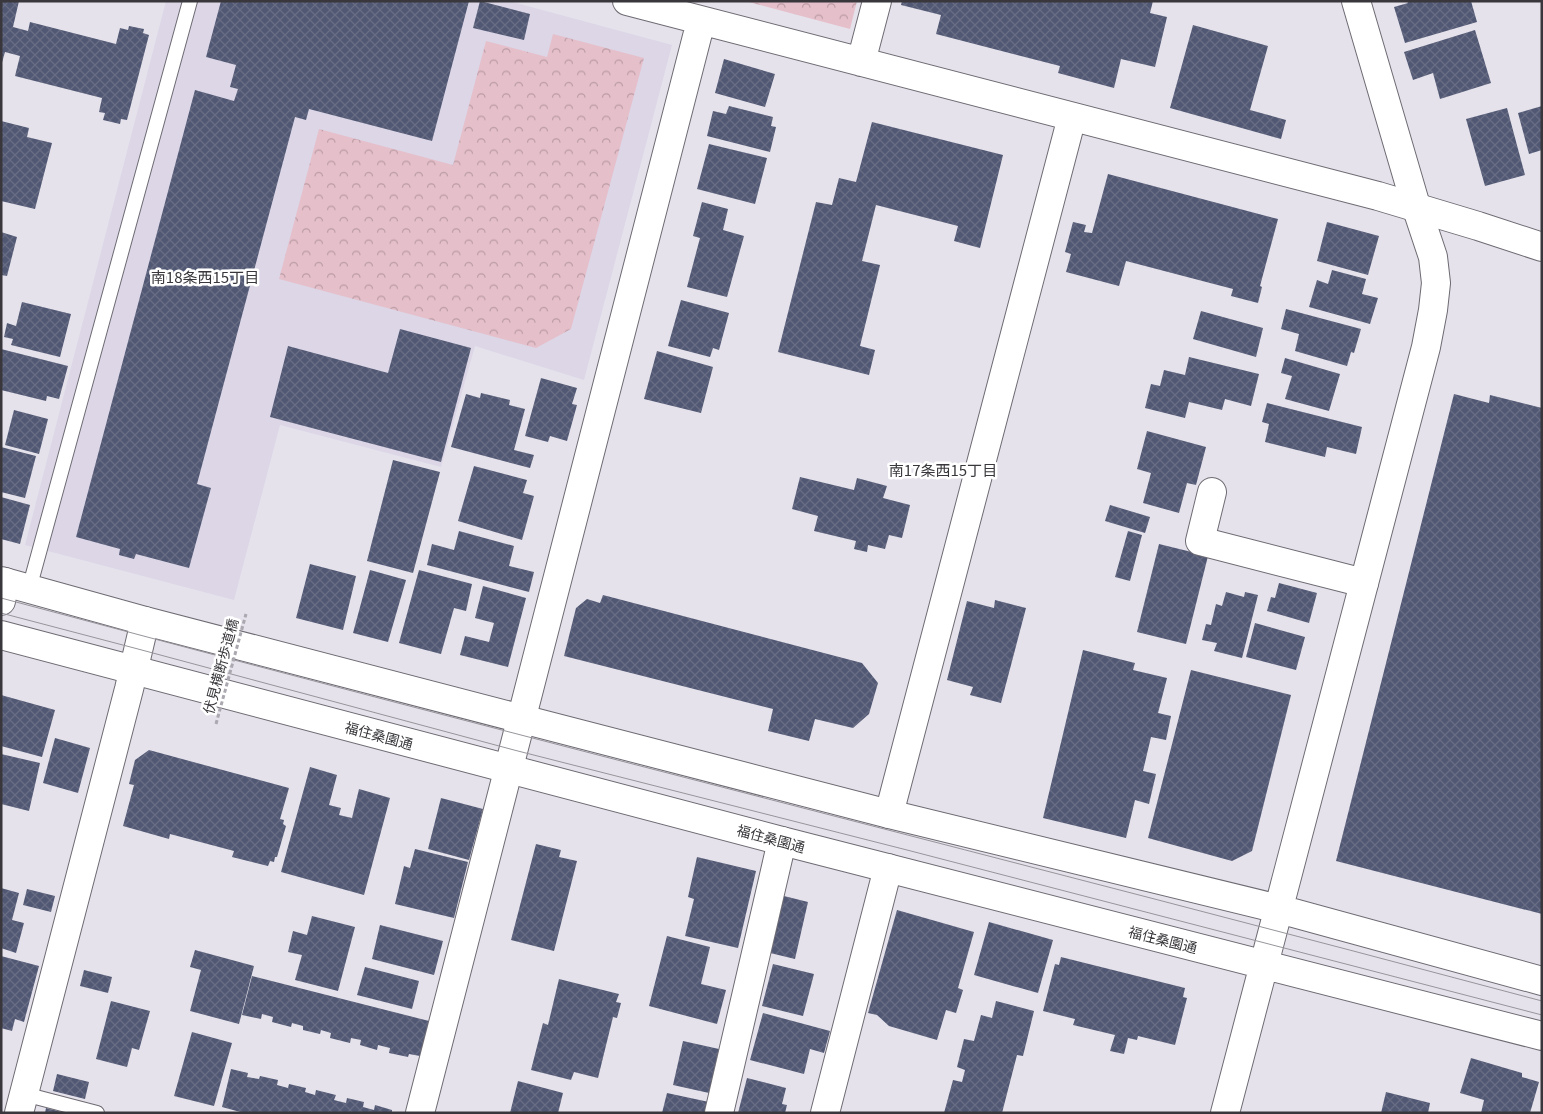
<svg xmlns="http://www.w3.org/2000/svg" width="1543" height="1114" font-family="Georgia,'Noto Sans JP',serif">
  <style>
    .built { fill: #dcd6e7 }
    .park { fill: url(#park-crowns) }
    .building { fill: url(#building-cross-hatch) }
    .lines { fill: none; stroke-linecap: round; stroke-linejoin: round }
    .service-casing { stroke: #6e6b73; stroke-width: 16 }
    .minor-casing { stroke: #6e6b73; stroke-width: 30 }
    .tertiary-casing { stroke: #6e6b73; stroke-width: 30 }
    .service { stroke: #fff; stroke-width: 14 }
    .minor { stroke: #fff; stroke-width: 28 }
    .tertiary { stroke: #fff; stroke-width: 28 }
    .tram { stroke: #97949b; stroke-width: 1 }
    .path-bridge { stroke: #aba8b0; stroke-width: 3; stroke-dasharray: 4 2.5; stroke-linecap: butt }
    .labels { text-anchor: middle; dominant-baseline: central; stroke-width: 5; stroke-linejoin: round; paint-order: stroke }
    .street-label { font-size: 14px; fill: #39373b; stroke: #fff }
    .neighbourhood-label { font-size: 15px; fill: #39373b; stroke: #fff }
  </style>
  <defs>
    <pattern id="park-crowns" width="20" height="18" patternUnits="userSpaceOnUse" patternTransform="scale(1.25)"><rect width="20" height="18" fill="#e5bfca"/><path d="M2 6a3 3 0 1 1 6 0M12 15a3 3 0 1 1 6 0" fill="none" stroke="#bb9ca5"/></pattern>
    <pattern id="building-cross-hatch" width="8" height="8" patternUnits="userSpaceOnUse" patternTransform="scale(1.25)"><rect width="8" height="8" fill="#515874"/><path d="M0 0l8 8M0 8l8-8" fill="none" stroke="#686d84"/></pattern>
  </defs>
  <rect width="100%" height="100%" fill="#e5e2eb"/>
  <!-- built -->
  <path class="built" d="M 166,1 L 509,1 L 672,45 L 584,380 L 475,346 L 441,467 L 280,425 L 234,600 L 25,545 Z"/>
  <!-- park -->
  <path class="park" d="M 745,1 L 857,1 L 850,29 Z
    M 553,34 L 644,58 L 571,329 L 536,348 L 279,279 L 319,129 L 453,165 L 486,41 L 547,57 Z"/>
  <!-- building -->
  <path class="building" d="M 1,1 L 19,1 L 13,27 L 28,31 L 30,22 L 116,44 L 120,28 L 128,30 L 129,26 L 144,29 L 143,33 L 149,35 L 127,120 L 121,119 L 120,124 L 103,120 L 105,113 L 99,112 L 102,98 L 15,76 L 20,56 L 5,52 L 1,66 Z
    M 221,1 L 469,1 L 432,141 L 309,109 L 306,120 L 295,117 L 197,484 L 211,488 L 189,568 L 136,554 L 134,559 L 119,555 L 120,549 L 76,537 L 195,90 L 234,101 L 238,89 L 230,87 L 236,65 L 206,57 Z
    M 480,1 L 530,14 L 524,40 L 473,28 Z
    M 902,1 L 1153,1 L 1150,13 L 1167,17 L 1155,67 L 1121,59 L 1114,88 L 1058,73 L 1060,66 L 936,34 L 941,15 L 901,5 Z
    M 1407,1 L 1471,1 L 1477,22 L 1405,43 L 1394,7 L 1408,3 Z
    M 1193,25 L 1268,46 L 1250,110 L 1286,120 L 1281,139 L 1170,108 Z
    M 1475,30 L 1491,83 L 1440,99 L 1433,73 L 1413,80 L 1404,52 Z
    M 724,59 L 775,74 L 765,107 L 715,93 Z
    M 729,106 L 773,117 L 771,126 L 776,127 L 770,152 L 707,136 L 713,111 L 726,114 Z
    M 1542,106 L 1542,150 L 1529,154 L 1518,113 Z
    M 1507,108 L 1525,175 L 1485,186 L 1466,119 Z
    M 1,121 L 29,128 L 27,137 L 52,143 L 35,209 L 1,201 Z
    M 872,122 L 1003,155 L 980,248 L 954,241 L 958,226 L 876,205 L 862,261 L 880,265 L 860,346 L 875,350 L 869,375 L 778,352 L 816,202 L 832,205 L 839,178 L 856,182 Z
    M 709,144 L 767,158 L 755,204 L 697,189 Z
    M 1108,174 L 1278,219 L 1260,286 L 1262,287 L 1258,303 L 1231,296 L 1233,289 L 1126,261 L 1119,286 L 1066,272 L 1071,254 L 1065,252 L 1073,222 L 1086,225 L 1084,232 L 1092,233 Z
    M 702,202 L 728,209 L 723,230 L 744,236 L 727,297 L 687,287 L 700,238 L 693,236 Z
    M 1327,222 L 1379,236 L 1368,275 L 1317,261 Z
    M 1,232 L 17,237 L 7,276 L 1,275 Z
    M 1332,270 L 1366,279 L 1362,294 L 1378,298 L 1370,324 L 1309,307 L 1317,280 L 1328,284 Z
    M 681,300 L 729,313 L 719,350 L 713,348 L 710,357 L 668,346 Z
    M 22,302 L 71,314 L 60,357 L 11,345 L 13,339 L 4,337 L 7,323 L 16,326 Z
    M 1286,309 L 1361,329 L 1354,353 L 1351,352 L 1347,366 L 1295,351 L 1299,334 L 1281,329 Z
    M 1201,311 L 1263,328 L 1256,357 L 1193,339 Z
    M 400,329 L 471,348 L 441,462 L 270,417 L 288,346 L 388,373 Z
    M 1,349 L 68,366 L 59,399 L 47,396 L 46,401 L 1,390 Z
    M 657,351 L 713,367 L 701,413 L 644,399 Z
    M 1189,357 L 1259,374 L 1251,406 L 1225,399 L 1222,410 L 1189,402 L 1185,418 L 1145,408 L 1151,384 L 1160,386 L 1164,370 L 1185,375 Z
    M 1285,358 L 1340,374 L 1329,411 L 1285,399 L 1292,376 L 1281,373 Z
    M 541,378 L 577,388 L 572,404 L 577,405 L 567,441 L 550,436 L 548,442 L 525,436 Z
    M 481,393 L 510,400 L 509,405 L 525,409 L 514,450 L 534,455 L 530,468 L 451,447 L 466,394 L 480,398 Z
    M 1454,394 L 1489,403 L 1490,395 L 1542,408 L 1542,914 L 1336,861 Z
    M 1267,403 L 1362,427 L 1356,454 L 1327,447 L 1325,457 L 1265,442 L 1269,424 L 1262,422 Z
    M 14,410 L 48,419 L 39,454 L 5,445 Z
    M 1147,431 L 1206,447 L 1196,485 L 1187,483 L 1179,513 L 1143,503 L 1151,473 L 1137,469 Z
    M 1,447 L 36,456 L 25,498 L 1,492 Z
    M 393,460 L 440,472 L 413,573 L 367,561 Z
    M 474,466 L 527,480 L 523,493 L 534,496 L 522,540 L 458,521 Z
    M 800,477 L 854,490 L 857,478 L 887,486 L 883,498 L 910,505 L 902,538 L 889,535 L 885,549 L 868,545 L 867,552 L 854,549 L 856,541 L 814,531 L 818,516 L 792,509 Z
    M 1,497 L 30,505 L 20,544 L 1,539 Z
    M 1110,505 L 1150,517 L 1145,533 L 1105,521 Z
    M 459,531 L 514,546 L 509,566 L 534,572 L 529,592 L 427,565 L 432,544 L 454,550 Z
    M 1128,531 L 1142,535 L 1130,581 L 1115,577 Z
    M 1159,544 L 1208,556 L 1186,644 L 1137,632 Z
    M 310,564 L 356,576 L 343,630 L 296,618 Z
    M 370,570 L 406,580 L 388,642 L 353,633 Z
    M 419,570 L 472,584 L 466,611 L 454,608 L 441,654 L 399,643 Z
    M 1279,583 L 1317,593 L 1309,623 L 1267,611 L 1271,597 L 1275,598 Z
    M 483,586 L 526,598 L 508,667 L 460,655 L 465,636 L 489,642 L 494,623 L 475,618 Z
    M 1226,592 L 1244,597 L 1245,592 L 1258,595 L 1242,658 L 1214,651 L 1217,643 L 1202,640 L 1206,624 L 1211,625 L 1216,604 L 1222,606 Z
    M 603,595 L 862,663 L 878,683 L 869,714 L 853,728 L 815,719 L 809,741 L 768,731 L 773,709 L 564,656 L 576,608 L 587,599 L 600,603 Z
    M 995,600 L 1026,608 L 1001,703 L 970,695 L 973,687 L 947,680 L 967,601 L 994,608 Z
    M 1255,623 L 1305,637 L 1296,670 L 1246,657 Z
    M 1083,650 L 1135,663 L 1133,670 L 1167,678 L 1158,713 L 1171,716 L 1166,740 L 1151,737 L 1143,771 L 1156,774 L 1149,804 L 1135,800 L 1126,838 L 1043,818 Z
    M 1191,670 L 1291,695 L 1252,851 L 1232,861 L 1148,838 Z
    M 1,695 L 55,710 L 42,757 L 1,746 Z
    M 55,738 L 90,748 L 78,793 L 43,783 Z
    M 149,750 L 289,788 L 280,819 L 284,820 L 283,824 L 286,826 L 277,857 L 275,857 L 274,862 L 270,861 L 268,866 L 232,857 L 234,851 L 170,834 L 169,839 L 123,826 L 134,785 L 129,784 L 135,760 Z
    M 1,754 L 40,763 L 29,811 L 1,804 Z
    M 310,767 L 337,775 L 329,805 L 341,808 L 339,815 L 352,818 L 359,789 L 390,798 L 364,895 L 281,872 Z
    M 441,798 L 483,809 L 469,860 L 428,849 Z
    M 536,844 L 561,850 L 559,857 L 577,861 L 554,951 L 511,940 Z
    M 415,849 L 468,862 L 454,918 L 395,904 L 404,866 L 410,868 Z
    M 697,857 L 756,871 L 738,948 L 685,936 L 694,899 L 688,897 Z
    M 1,888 L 19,893 L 12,920 L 24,923 L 16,953 L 1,948 Z
    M 27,889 L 55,896 L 51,912 L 23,905 Z
    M 780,895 L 808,902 L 795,959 L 766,952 Z
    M 897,910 L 974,932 L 958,988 L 963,990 L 956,1013 L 946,1010 L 937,1040 L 889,1026 L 877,1015 L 868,1013 Z
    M 312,916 L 355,927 L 338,991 L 295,980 L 302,955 L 288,952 L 293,931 L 307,935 Z
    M 989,922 L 1053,940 L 1038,993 L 974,975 Z
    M 380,925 L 443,941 L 434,975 L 372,959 Z
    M 667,936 L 710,947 L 701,984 L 726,990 L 717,1024 L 649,1006 Z
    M 195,950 L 254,966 L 239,1024 L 190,1011 L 201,970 L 190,967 Z
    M 1,956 L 39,966 L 24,1022 L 15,1019 L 12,1031 L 1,1028 Z
    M 1061,957 L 1185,988 L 1183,997 L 1187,998 L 1175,1045 L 1138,1036 L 1137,1040 L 1128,1038 L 1124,1054 L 1110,1051 L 1115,1035 L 1073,1025 L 1075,1019 L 1043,1011 L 1055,964 L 1059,965 Z
    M 773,964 L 814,974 L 803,1016 L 762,1006 Z
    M 365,967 L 419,981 L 412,1009 L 357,995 Z
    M 84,970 L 112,977 L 108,993 L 80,986 Z
    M 252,976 L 429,1021 L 420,1056 L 409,1054 L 408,1057 L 389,1053 L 390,1048 L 378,1045 L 377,1050 L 360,1045 L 361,1040 L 351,1038 L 350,1043 L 330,1038 L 331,1033 L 321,1030 L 320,1034 L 303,1030 L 303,1026 L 292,1023 L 291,1027 L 272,1022 L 273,1017 L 262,1014 L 261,1019 L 242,1015 Z
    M 559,979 L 619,994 L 616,1002 L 621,1003 L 617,1018 L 613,1017 L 598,1078 L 574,1072 L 571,1080 L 531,1070 L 543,1023 L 548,1025 Z
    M 111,1001 L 150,1011 L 139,1050 L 132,1048 L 127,1067 L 96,1059 Z
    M 996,1001 L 1034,1011 L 1023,1056 L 1017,1055 L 1002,1113 L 944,1113 L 953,1080 L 962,1082 L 965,1070 L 957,1067 L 964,1039 L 974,1041 L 981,1015 L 992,1018 Z
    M 763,1013 L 830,1031 L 824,1053 L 810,1049 L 804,1074 L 750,1060 Z
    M 192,1032 L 232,1043 L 214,1106 L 174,1096 Z
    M 683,1041 L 719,1049 L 709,1093 L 673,1085 Z
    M 1471,1058 L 1522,1073 L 1522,1077 L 1539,1082 L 1530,1113 L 1481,1113 L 1484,1100 L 1460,1093 Z
    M 231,1069 L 248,1073 L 247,1077 L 259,1079 L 260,1076 L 278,1080 L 277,1085 L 288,1088 L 289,1084 L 306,1088 L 305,1092 L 315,1095 L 316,1090 L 336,1095 L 334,1100 L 346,1103 L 347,1098 L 364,1102 L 363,1107 L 374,1110 L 375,1105 L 392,1110 L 392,1113 L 244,1113 L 222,1107 Z
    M 57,1074 L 89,1082 L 85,1099 L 53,1091 Z
    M 747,1078 L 786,1088 L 782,1104 L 787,1105 L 785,1113 L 738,1113 Z
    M 518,1081 L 563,1093 L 558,1113 L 510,1113 Z
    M 1386,1092 L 1430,1103 L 1428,1113 L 1381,1113 Z
    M 667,1093 L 709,1102 L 707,1113 L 662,1113 Z
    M 46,1108 L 62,1112 L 62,1113 L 45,1113 Z"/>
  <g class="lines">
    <!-- service casing -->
    <g class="service-casing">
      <path id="service" d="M 29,589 L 190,1
        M 24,1094 L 97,1113"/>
    </g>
    <!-- minor casing -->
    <g class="minor-casing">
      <path id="minor" d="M 627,1 L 1378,196 L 1478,226 L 1542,247
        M 861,62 L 877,1
        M 1212,492 L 1200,541 L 1364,583
        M 1,601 L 5,582
        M 889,814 L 1072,117
        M 19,1113 L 129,689 L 145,621
        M 420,1113 L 701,21
        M 719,1113 L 782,841
        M 825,1113 L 888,868"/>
    </g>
    <!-- tertiary casing -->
    <g class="tertiary-casing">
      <path id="tertiary" d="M 1,581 L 145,621 L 522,719 L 889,814 L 1279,909 L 1542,981
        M 1,635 L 782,841 L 1542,1036
        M 1225,1113 L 1426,347 L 1433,310 L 1436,283 L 1433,257 L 1416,206 L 1356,1"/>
    </g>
    <!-- service -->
    <use href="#service" class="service"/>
    <!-- minor -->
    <use href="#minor" class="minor"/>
    <!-- tertiary -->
    <use href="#tertiary" class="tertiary"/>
    <!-- tram -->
    <path class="tram" d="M 1,598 C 514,736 1029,864 1542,1001
      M 1,613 L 138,649 L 514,750 L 907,850 L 1542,1015"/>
    <!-- path-bridge -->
    <path class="path-bridge" d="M 216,724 L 246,614"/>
  </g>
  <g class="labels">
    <!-- street labels -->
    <g class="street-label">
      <text transform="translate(220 666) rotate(-75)">伏見横断歩道橋</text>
      <text transform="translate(379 735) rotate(15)">福住桑園通</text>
      <text transform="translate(771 838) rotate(15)">福住桑園通</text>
      <text transform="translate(1163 939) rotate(14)">福住桑園通</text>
    </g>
    <!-- neighbourhood labels -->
    <g class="neighbourhood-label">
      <text x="205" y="276">南18条西15丁目</text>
      <text x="943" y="469">南17条西15丁目</text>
    </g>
  </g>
  <!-- border -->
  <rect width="1543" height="1114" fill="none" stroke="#39373b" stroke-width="5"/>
</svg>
